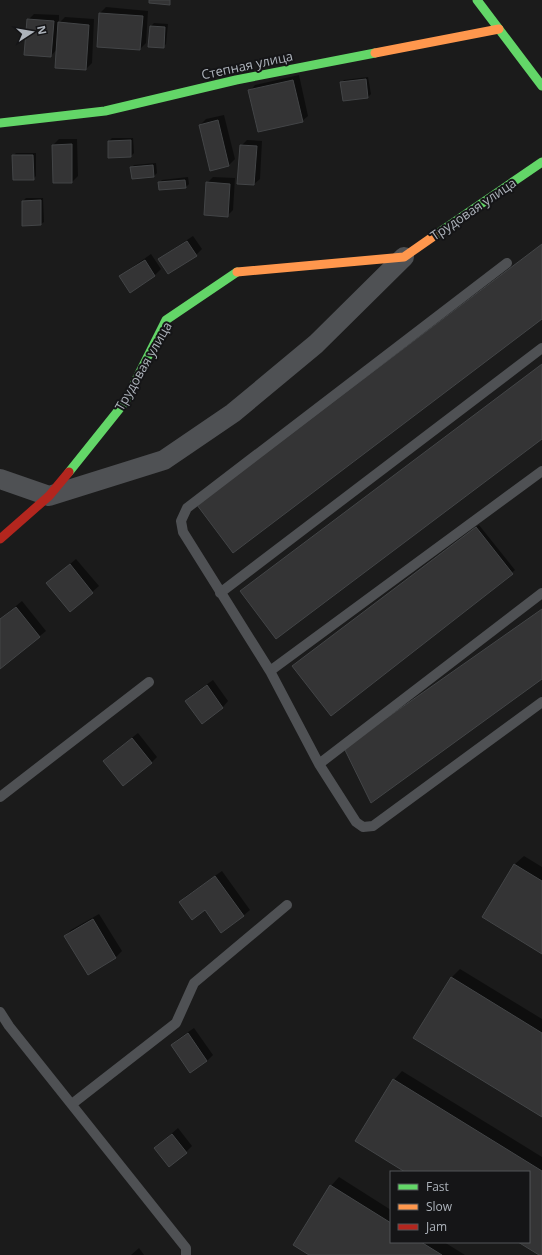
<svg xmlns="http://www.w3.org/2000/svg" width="542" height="1255" font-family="'Open Sans',sans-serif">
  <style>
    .shadow { fill: #0007 }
    .building { fill: #343435; stroke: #434547 }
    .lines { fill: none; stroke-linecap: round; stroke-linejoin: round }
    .lane { stroke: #4f5154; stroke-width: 10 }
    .street { stroke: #4f5154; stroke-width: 20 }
    .fast { stroke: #63d668; stroke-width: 9 }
    .slow { stroke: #ff974d; stroke-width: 9 }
    .jam { stroke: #b3261e; stroke-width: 9 }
    .labels { text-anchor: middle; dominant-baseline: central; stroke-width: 4; stroke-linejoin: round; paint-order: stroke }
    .street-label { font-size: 13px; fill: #adb3bb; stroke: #151517 }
  </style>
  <rect width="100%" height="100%" fill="#1b1b1b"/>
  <!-- shadow -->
  <path class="shadow" d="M 106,7 L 148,11 L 146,43 L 140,49 L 100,13 Z
    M 34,14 L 59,15 L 59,23 L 65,17 L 94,19 L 92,63 L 86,69 L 57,49 L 51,56 L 28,20 Z
    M 154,23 L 168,24 L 166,44 L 163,47 L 149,46 L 151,26 Z
    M 299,75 L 308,116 L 302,121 L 250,91 L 255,85 Z
    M 368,77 L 371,94 L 368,97 L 344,100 L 341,83 L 344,80 Z
    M 224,115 L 235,159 L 229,165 L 200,125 L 206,119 Z
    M 112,138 L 133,138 L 134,153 L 131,156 L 109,157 L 109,141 Z
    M 59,139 L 77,139 L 78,176 L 72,182 L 53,145 Z
    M 247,140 L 262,141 L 260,179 L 254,184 L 241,146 Z
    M 16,153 L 36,153 L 36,176 L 33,179 L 13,156 Z
    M 156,163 L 157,173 L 154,176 L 131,168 L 134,165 Z
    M 188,177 L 189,184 L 186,187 L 160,189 L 159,183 L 162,180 Z
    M 213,177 L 235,178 L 233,210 L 227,216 L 207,183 Z
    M 26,198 L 43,198 L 44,222 L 41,224 L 23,201 Z
    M 193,236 L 202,249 L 196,255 L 160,259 L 166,254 Z
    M 151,254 L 161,269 L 155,275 L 130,291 L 121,276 L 127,271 Z
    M 479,525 L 515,570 L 331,715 L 296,664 Z
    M 76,559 L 99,586 L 70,611 L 48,583 Z
    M 22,601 L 46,631 L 0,668 L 0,619 Z
    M 213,680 L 228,701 L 223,707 L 202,722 L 187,701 L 192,695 Z
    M 138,733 L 157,757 L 151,763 L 110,755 Z
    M 524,856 L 542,867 L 542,953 L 483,917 L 515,864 Z
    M 222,871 L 250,910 L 244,915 L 221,931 L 205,909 L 180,902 L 186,896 Z
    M 99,914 L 122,951 L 116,957 L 88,974 L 65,936 L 71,930 Z
    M 460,969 L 542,1019 L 542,1116 L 452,977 Z
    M 194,1028 L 213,1055 L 207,1061 L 190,1072 L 172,1045 L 178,1039 Z
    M 402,1071 L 542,1157 L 542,1255 L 520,1242 L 529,1242 L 529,1172 L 407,1172 L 394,1080 Z
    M 178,1128 L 192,1146 L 186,1152 L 155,1148 Z
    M 339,1177 L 391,1210 L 391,1242 L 444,1242 L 465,1255 L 311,1255 L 331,1186 Z
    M 139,1248 L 144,1255 L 131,1255 Z"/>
  <!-- building -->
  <path class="building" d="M 149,0 L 170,0 L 170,5 L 149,3 Z
    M 99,13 L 143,16 L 140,50 L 97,47 Z
    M 27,19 L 54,21 L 51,57 L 24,55 Z
    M 58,22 L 89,25 L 86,70 L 55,68 Z
    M 150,26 L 165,27 L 164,48 L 148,47 Z
    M 366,79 L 368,98 L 343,101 L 340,82 Z
    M 293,80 L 303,122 L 258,132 L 248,90 Z
    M 218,120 L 229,166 L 210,171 L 199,125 Z
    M 131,140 L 131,157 L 108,158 L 108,141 Z
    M 72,144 L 72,183 L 53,183 L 52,145 Z
    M 240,145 L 257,146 L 254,185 L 237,184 Z
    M 12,155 L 33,155 L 34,180 L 13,180 Z
    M 153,165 L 154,177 L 132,179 L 130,167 Z
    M 185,180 L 186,188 L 159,190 L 158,182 Z
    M 206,182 L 230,184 L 228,217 L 204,215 Z
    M 41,200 L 41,225 L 22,226 L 22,201 Z
    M 187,241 L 197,256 L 168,274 L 158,259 Z
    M 542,244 L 542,319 L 233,553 L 197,505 Z
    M 145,260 L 155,276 L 130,293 L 119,276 Z
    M 542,364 L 542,439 L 276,639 L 240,591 Z
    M 476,527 L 513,574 L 331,716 L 292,666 Z
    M 70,564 L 93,593 L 70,612 L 46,583 Z
    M 16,607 L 40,637 L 0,669 L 0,619 Z
    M 542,609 L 542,679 L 371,803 L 344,748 Z
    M 207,685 L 223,708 L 202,724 L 185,701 Z
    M 132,738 L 152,763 L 123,786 L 103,761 Z
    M 514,864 L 542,881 L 542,954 L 482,917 Z
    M 215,876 L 244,916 L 221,933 L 205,910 L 192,920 L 179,902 Z
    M 93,919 L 116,958 L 88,975 L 64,936 Z
    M 451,977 L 542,1033 L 542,1117 L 413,1038 Z
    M 188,1033 L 207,1061 L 190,1073 L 171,1045 Z
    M 393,1079 L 542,1171 L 542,1255 L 539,1255 L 518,1242 L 529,1242 L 529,1172 L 405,1172 L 355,1141 Z
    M 172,1134 L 187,1153 L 169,1167 L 154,1148 Z
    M 330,1185 L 391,1223 L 391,1242 L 421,1242 L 442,1255 L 309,1255 L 293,1245 Z"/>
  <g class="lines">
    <!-- lane -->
    <path class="lane" d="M 220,593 L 542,348
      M 542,593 L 319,764 L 356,822 L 363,827 L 373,826 L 542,702
      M 270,671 L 542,471
      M 319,764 L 270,671 L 183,532 L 181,521 L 187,508 L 507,263
      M 0,797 L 149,682
      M 0,1012 L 9,1026 L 186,1248 L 186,1255
      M 72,1104 L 176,1023 L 194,983 L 287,905"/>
    <!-- street -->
    <path class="street" d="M 0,479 L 49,496 L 164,460 L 233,413 L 316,344 L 404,257"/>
    <!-- fast -->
    <path class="fast" d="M 477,0 L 542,86
      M 0,123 L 105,111 L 236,80 L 375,53
      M 434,236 L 542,162
      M 69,472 L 125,402 L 166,320 L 237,272"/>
    <!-- slow -->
    <path class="slow" d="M 375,53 L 499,29
      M 237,272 L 404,257 L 434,236"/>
    <!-- jam -->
    <path class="jam" d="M 0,539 L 49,496 L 69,472"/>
  </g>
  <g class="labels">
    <!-- street labels -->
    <g class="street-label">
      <text transform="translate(247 65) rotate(-12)">Степная улица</text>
      <text transform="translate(473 209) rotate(-34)">Трудовая улица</text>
      <text transform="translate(143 366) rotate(-60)">Трудовая улица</text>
    </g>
  </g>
  <!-- legend -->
  <rect x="390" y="1171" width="140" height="72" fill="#151517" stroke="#525459"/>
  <rect x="398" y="1184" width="20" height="6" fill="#63d668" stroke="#525459"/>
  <text x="426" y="1191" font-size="12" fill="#adb3bb">Fast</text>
  <rect x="398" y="1204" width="20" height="6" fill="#ff974d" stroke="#525459"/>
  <text x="426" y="1211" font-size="12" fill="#adb3bb">Slow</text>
  <rect x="398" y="1224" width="20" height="6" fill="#b3261e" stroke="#525459"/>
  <text x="426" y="1231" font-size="12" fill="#adb3bb">Jam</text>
  <!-- north arrow -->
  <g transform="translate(32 32) rotate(78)" stroke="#151517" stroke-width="3" paint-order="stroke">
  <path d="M0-3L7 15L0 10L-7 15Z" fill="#adb3bb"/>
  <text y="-6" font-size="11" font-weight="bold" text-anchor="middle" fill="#adb3bb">N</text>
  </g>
</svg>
